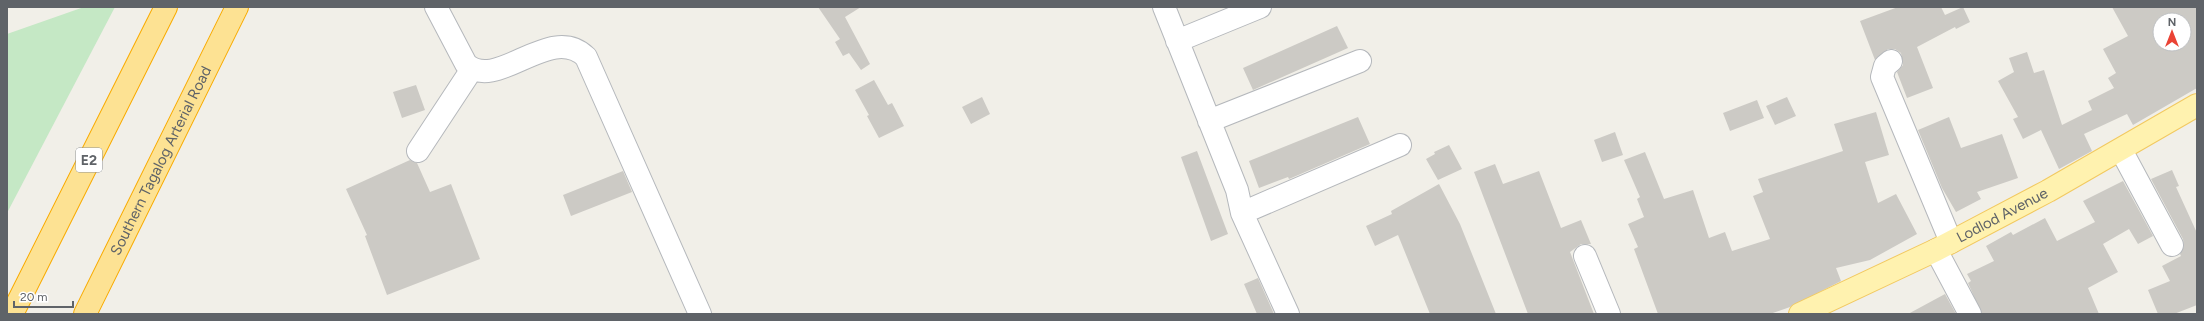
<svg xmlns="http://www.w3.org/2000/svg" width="2204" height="321" font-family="Figtree,sans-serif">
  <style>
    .green { fill: #c5e8c5 }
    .building { fill: #cccac5; fill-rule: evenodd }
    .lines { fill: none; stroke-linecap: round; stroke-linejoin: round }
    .minor-casing { stroke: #b5b8bc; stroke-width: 24 }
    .major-casing { stroke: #f2c960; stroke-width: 24 }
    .highway-casing { stroke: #f9ab00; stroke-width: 24 }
    .minor { stroke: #fff; stroke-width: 22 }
    .major { stroke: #fff2af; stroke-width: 22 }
    .highway { stroke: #fde293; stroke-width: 22 }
    .labels { text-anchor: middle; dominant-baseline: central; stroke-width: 3; stroke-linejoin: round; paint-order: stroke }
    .shield { fill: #fff; stroke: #8f9295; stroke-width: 1 }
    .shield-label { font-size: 14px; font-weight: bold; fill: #5f6368 }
    .street-label { font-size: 15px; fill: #5f6368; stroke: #fff }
  </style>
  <rect width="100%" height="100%" fill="#f1efe8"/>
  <!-- green -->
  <path class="green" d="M 84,7 L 115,7 L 7,213 L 7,34 Z"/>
  <!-- building -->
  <path class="building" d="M 818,7 L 861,7 L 845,17 L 870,64 L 861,70 L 849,53 L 843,56 L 835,42 L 840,39 Z
    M 1898,7 L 1941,7 L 1945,15 L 1963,7 L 1970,22 L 1956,29 L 1955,27 L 1917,47 L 1933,88 L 1907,98 L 1897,72 L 1903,65 L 1901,53 L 1895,49 L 1888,49 L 1875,60 L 1860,21 Z
    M 2112,7 L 2197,7 L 2197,88 L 2133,125 L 2127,114 L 2084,134 L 2092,151 L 2059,169 L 2041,130 L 2023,139 L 2013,119 L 2018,117 L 1998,81 L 2014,72 L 2009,58 L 2027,52 L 2034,73 L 2044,70 L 2062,125 L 2092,110 L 2088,101 L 2114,88 L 2108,78 L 2116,73 L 2103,49 L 2128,36 ZM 2160,20 L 2184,20 L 2184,44 L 2160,44 Z
    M 1337,26 L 1348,48 L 1253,90 L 1243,68 Z
    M 874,80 L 888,105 L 892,103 L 904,126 L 879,138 L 867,116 L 869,115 L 855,90 Z
    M 416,85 L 425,110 L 402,118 L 393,92 Z
    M 982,97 L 990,114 L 971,124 L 962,107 Z
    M 1787,97 L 1796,116 L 1775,125 L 1766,106 Z
    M 1757,100 L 1764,118 L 1730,131 L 1723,113 Z
    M 1876,112 L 1889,155 L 1865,162 L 1878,203 L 1896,194 L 1917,234 L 1870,260 L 1836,268 L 1841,281 L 1790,307 L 1770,314 L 1658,314 L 1634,249 L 1638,247 L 1628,224 L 1644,217 L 1637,199 L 1640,197 L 1624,160 L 1645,152 L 1664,199 L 1693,190 L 1709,238 L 1725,232 L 1732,251 L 1770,239 L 1753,196 L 1763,192 L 1758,179 L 1843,151 L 1834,124 Z
    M 1358,117 L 1370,144 L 1289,179 L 1288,177 L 1259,188 L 1249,161 Z
    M 1949,117 L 1961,148 L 2002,134 L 2018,178 L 1977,192 L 1981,199 L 1956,212 L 1942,188 L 1918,130 Z
    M 1615,132 L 1623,155 L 1602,162 L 1594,140 Z
    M 1449,145 L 1462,169 L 1438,180 L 1426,159 L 1435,154 L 1434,152 Z
    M 1197,151 L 1228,234 L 1211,241 L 1181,157 Z
    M 410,160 L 417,163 L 430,192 L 451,184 L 480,259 L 387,295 L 365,236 L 367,235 L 346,189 Z
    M 1495,164 L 1503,184 L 1539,171 L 1561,228 L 1581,220 L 1591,244 L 1581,244 L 1570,252 L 1594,314 L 1528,314 L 1474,172 Z
    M 2172,170 L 2179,186 L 2176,187 L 2197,233 L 2197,305 L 2174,314 L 2158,314 L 2148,290 L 2170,281 L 2162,266 L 2181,256 L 2180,254 L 2184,246 L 2183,239 L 2151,179 Z
    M 623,171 L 632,192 L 571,216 L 563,195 Z
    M 2123,181 L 2153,236 L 2138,244 L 2129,229 L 2103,244 L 2118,272 L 2088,288 L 2099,314 L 1982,314 L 1968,283 L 1971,281 L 1967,274 L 1994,261 L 1986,246 L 2011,232 L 2013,235 L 2045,218 L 2057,241 L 2095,222 L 2083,201 Z
    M 1439,184 L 1460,224 L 1496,314 L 1430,314 L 1398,235 L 1375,246 L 1366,226 L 1392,214 L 1391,211 Z
    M 1258,278 L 1274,314 L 1257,314 L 1244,284 Z
    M 1945,294 L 1956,314 L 1908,314 Z"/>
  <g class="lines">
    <!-- minor casing -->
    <g class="minor-casing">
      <path id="minor" d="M 436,7 L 466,64 C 497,93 550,22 586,57 L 700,314
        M 1164,7 L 1237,190 L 1242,213 L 1288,314
        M 1177,41 L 1260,7
        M 1891,61 L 1885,66 L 1882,77 L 1951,242
        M 1209,121 L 1360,61
        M 2121,150 L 2172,245
        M 418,151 L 472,69
        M 1242,213 L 1400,145
        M 1936,250 L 1970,314
        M 1585,256 L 1609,314"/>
    </g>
    <!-- major casing -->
    <g class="major-casing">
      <g id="major">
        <path id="s1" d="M 1800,314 L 1936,250 L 2048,191 L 2197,105"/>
      </g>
    </g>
    <!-- highway casing -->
    <g class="highway-casing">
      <g id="highway">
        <path d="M 12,314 L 166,7"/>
        <path id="s2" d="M 85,314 L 237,7"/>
      </g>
    </g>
    <!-- minor -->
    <use href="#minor" class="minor"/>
    <!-- major -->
    <use href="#major" class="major"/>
    <!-- highway -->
    <use href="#highway" class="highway"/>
  </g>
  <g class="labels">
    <!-- shield labels -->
    <rect class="shield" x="76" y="148" width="26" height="24" rx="3"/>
    <g class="shield-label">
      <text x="89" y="160">E2</text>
    </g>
    <!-- street labels -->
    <g class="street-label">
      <text stroke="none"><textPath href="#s2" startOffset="171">Southern Tagalog Arterial Road</textPath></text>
      <text stroke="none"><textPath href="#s1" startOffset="225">Lodlod Avenue</textPath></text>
    </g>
  </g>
  <!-- border -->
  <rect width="2204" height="321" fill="none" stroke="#5f6368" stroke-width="16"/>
  <!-- north arrow -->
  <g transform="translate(2172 32)"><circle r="19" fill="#ffffff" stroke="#bfc1c3"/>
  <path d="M0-3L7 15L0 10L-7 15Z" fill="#ea4335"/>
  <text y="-6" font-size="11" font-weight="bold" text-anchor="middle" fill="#5f6368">N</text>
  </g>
  <!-- scale -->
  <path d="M14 301v6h59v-6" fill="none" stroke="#5f6368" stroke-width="2"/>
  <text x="20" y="301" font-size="12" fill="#5f6368" stroke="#ffffff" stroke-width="3" paint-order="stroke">20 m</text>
</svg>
